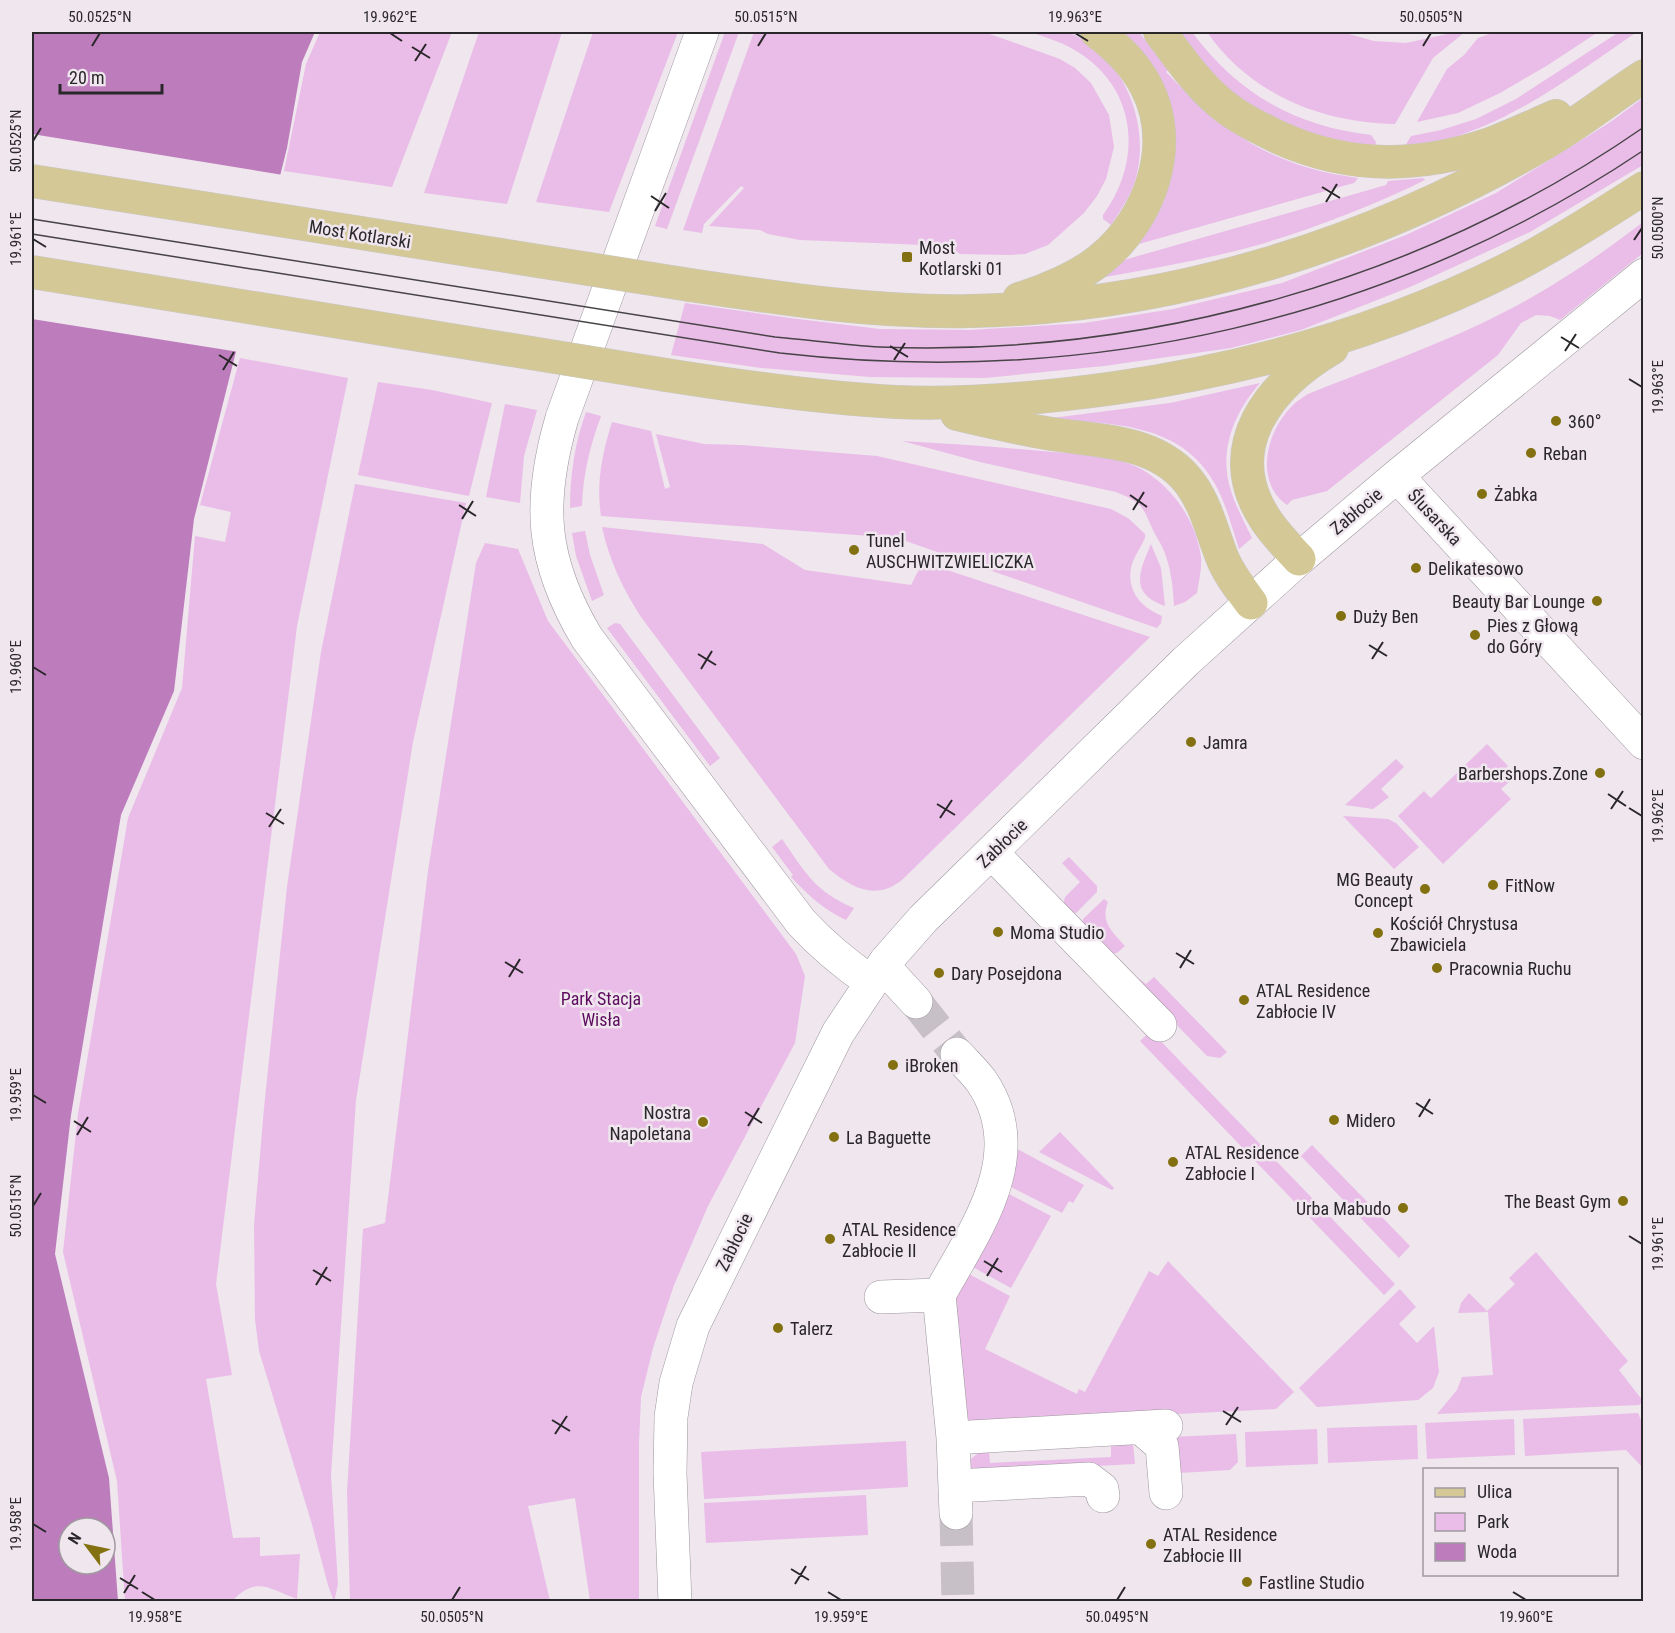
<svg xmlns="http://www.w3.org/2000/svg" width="1675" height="1633" font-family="'Roboto Condensed',sans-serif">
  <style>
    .green { fill: #eabce8 }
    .water { fill: #bd7cbc; fill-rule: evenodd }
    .pier { fill: #efe6ee }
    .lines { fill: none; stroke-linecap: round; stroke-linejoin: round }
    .minor-tunnel { stroke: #c8c0c7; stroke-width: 33; stroke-dasharray: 33 16; stroke-linecap: butt }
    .minor-casing { stroke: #9d969d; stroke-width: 34 }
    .major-casing { stroke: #c8c7c8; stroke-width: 34 }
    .minor { stroke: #fff; stroke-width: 33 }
    .major { stroke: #d4c996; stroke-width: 33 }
    .tram { stroke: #474347; stroke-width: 1.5 }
    .major-bridge-casing { stroke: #c8c7c8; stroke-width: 34; stroke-linecap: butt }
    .major-bridge { stroke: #d4c996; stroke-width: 33 }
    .ticks { fill: none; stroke: #2a272a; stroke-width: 2 }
    .poi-dot { fill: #837111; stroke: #efe6ee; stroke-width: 2 }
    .labels { text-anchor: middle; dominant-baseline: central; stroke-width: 5; stroke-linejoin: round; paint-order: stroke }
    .street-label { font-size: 18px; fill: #2a272a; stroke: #efe6ee }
    .poi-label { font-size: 18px; fill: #2a272a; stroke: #efe6ee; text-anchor: start }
    .park-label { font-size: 18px; fill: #5e0c5f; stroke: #efe6ee }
    .neatline { fill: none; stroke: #2a272a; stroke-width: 2 }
    .ticks-label { font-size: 15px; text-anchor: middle; fill: #2a272a }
  </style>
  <rect width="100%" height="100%" fill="#efe6ee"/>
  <!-- green -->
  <path class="green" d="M 320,32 L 452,32 L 392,187 L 284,171 L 306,64 Z
    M 479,32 L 562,32 L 507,204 L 424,193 Z
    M 593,32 L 678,32 L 609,212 L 536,202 Z
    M 725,32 L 739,32 L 667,229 L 655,226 Z
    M 754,32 L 984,32 L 1060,59 L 1075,68 L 1091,83 L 1109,115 L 1114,147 L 1106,179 L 1097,196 L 1084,213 L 1048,245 L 1025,254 L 1009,255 L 960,254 L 949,246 L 800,240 L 768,234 L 760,230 L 709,226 L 744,188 L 741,186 L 704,224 L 702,233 L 683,230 Z
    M 1030,32 C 1041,32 1057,29 1067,32 C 1119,51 1148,115 1138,168 C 1135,189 1123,207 1111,225 L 1103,219 L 1103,215 C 1142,162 1138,92 1081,54 C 1065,43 1048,38 1030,32 Z
    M 1121,32 L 1139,32 L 1168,70 L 1166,72 C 1224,133 1273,167 1358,178 L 1354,183 L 1139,244 L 1154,221 L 1164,201 L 1171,176 L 1175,148 Z
    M 1178,32 L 1192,32 C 1238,94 1295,126 1371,135 L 1376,142 L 1375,147 C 1313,140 1249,116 1206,69 C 1196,57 1187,44 1178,32 Z
    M 1207,32 L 1342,32 L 1374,41 L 1406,43 L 1456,32 L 1465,32 L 1433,58 L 1395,124 C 1321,123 1250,94 1207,32 Z
    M 1495,32 L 1598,32 L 1548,65 L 1500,93 L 1458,113 L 1417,122 L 1447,69 L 1464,55 L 1478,38 Z
    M 1619,32 L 1637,32 C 1575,74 1511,124 1437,142 C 1427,145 1416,145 1405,146 L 1411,136 L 1441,130 L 1476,119 L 1516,99 Z
    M 1643,98 L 1643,165 L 1530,232 L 1410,287 L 1301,330 L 1231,348 L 1104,366 L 985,378 L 870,377 L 761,368 L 671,355 L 685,303 L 790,318 L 880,329 L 970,330 L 1084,323 L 1173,309 L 1282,283 L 1406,235 L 1496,193 L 1609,123 Z
    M 1423,178 L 1425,180 C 1372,206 1315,228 1258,245 C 1208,259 1156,268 1105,277 L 1104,275 L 1124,260 L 1386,185 L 1388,181 Z
    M 1643,222 L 1643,253 L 1560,320 L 1550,316 L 1536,315 L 1521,323 L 1498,355 L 1327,491 L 1292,500 L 1287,505 C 1253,481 1267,430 1293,405 C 1297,401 1303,397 1308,394 C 1378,366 1451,341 1518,305 C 1562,281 1603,253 1643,222 Z
    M 240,358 L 348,378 L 297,626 L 216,1284 L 232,1375 L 206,1379 L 233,1538 L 260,1537 L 260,1556 L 300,1554 L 297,1599 C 268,1588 256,1576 232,1601 L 125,1601 L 117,1481 L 63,1252 L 78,1114 L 128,818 L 182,688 L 195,536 L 225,542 L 231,512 L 200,505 Z
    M 378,382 L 432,390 L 492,403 L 469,496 L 358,475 Z
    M 1260,383 C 1234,413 1218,451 1231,491 C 1236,507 1245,523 1252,538 L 1239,549 C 1232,527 1226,504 1215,484 C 1180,420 1107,424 1044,419 L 1170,403 Z
    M 505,404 L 537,410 L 524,456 L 520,503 L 486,497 Z
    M 586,412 L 601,416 C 590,446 583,474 582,506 L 570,508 C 570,474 575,443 586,412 Z
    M 612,422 L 651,431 L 665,489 L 670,487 L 656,434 L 704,444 L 741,445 L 877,456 L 1111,509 L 1128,518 L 1145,534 L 1145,538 C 1141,547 1135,555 1132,564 C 1125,589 1140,607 1162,616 L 1161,623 L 1157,628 L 897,538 L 601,516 C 596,483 602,454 612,422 Z
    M 902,441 C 952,444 1002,447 1052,452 C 1082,454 1114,455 1141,469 C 1173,487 1196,521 1201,557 C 1202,568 1199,581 1197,593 L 1185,602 L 1174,606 C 1173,587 1171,568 1164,551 C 1161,543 1156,537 1153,530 C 1142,506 1143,503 1116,492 L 980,462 Z
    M 355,484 L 466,503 L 413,742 L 356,1100 L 331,1475 L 338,1584 L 334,1602 L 328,1585 L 311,1521 L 259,1351 L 255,1319 L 254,1225 L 264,1108 L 287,887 L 321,652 Z
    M 602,527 L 763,544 L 805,570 L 911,585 L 923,562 L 1150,637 L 903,879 C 877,901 853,889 829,869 L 641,617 C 623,589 609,560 602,527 Z
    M 585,531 L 590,555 L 604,595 L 592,601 L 576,556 L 572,533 Z
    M 485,543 L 518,549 L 548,621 L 796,954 L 805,976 L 795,1043 L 708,1206 L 674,1285 L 653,1348 L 641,1397 L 639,1444 L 639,1601 L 590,1601 L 575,1498 L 528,1506 L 550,1601 L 350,1601 L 347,1492 L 363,1229 L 385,1223 L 428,871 L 476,563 Z
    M 1151,544 L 1161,568 L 1165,606 C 1128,593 1140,571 1151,544 Z
    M 615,623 L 620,624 L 720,758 L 710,766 L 607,628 Z
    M 1487,744 L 1508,766 L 1500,773 L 1509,782 L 1501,789 L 1511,799 L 1443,864 L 1398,816 L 1424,791 L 1431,798 Z
    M 1396,759 L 1404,767 L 1381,789 L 1389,797 L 1373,809 L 1345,805 Z
    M 1343,816 L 1388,819 L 1396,823 L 1419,847 L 1394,869 Z
    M 782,839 C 805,872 815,892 854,908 L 846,920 C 824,910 807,894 791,877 L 793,875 L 772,847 Z
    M 1069,857 L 1097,886 L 1097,892 L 1076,913 L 1069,913 L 1063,906 L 1065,897 L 1080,882 L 1062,863 Z
    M 1104,899 L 1108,902 C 1100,922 1112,932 1125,946 L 1117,953 L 1108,954 L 1082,927 L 1083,919 Z
    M 1130,972 L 1146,984 L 1154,977 L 1227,1052 L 1220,1058 L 1207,1056 L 1127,974 Z
    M 1151,1031 L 1395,1284 L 1384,1295 L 1140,1041 Z
    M 1060,1132 L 1114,1188 L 1112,1190 L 1039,1152 Z
    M 1312,1145 L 1410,1246 L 1399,1258 L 1301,1156 Z
    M 1012,1146 L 1084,1185 L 1073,1203 L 1069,1201 L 1062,1213 L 1007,1185 Z
    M 1005,1192 L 1051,1216 L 1011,1288 L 969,1265 Z
    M 1536,1252 L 1628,1361 L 1619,1370 L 1643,1401 L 1639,1405 L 1437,1414 L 1457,1390 L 1462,1377 L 1493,1375 L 1488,1312 L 1458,1313 L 1461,1303 L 1469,1293 L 1487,1311 L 1515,1284 L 1509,1278 Z
    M 1168,1261 L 1294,1392 L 1276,1409 L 975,1424 L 964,1417 L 952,1301 L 965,1272 L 1010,1296 L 985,1349 L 1077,1394 L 1079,1389 L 1085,1392 L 1149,1271 L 1158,1276 Z
    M 1400,1289 L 1416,1307 L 1399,1324 L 1417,1343 L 1434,1326 L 1439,1372 L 1433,1388 L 1418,1400 L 1317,1407 L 1299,1388 Z
    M 1638,1413 L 1643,1425 L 1643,1468 L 1626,1450 L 1525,1456 L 1523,1419 Z
    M 1514,1419 L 1515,1455 L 1427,1459 L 1425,1423 Z
    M 1417,1425 L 1418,1459 L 1328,1463 L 1327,1428 Z
    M 1317,1429 L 1318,1464 L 1246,1467 L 1245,1432 Z
    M 1236,1434 L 1238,1462 L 1230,1470 L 1179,1473 L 1170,1437 Z
    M 906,1441 L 908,1487 L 704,1499 L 701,1452 Z
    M 1133,1443 L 1135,1464 L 963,1473 L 966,1463 L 982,1450 L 989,1451 L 990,1463 L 1111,1457 L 1111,1445 Z
    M 866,1495 L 868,1535 L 706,1543 L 704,1503 Z"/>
  <!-- water -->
  <path class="water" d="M 32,32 L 315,32 L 302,62 L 287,148 L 194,519 L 174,691 L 121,815 L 71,1115 L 55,1254 L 109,1478 L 118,1601 L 32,1602 ZM 69,1528 L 105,1528 L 105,1564 L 69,1564 Z"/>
  <!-- pier -->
  <path class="pier" d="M 32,134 L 283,175 L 239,352 L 32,319 Z"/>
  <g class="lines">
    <!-- minor-tunnel -->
    <path class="minor-tunnel" d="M 916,1002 L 957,1054
      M 956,1513 L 958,1602"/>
    <!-- minor casing -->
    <g class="minor-casing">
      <path id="minor" d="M 702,32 L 562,418 C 537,504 541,561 587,638 L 801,922 C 822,945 845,964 871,982
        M 1397,476 L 1644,743
        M 992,853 L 1160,1025
        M 883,966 L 916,1002
        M 939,1295 C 975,1230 1031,1155 982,1082 C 975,1072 965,1063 957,1054
        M 881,1297 L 939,1295 L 953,1438
        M 1141,1428 L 1162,1446 L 1166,1493
        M 955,1486 L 1089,1479 L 1102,1489 L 1103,1496
        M 956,1513 L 953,1438 L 1166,1426
        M 675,1602 L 670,1473 L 671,1417 L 676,1383 L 693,1326 L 838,1033 L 886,961 L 923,919 L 1186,661 L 1299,559 L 1397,476 L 1644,275"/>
    </g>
    <!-- major casing -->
    <g class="major-casing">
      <path id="major" d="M 1160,32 C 1178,56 1195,81 1218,101 C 1236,117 1259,128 1280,138 C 1351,170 1421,168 1493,143 C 1514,135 1535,125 1556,116
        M 690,285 C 783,299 877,313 971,311 C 1173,307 1369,245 1543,144 C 1578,124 1610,98 1644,76
        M 1019,299 C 1046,291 1079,277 1101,259 C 1150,219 1177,145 1146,86 C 1134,63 1117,47 1097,32
        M 666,375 C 742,387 819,398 896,402 C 969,405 1043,398 1115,388 C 1254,368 1391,329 1516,265 C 1560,242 1602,215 1644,188
        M 957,414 C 987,421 1016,428 1046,433 C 1096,442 1159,438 1192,486 C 1207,508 1212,532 1222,557 C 1228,573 1240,588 1251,603
        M 1299,559 C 1287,546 1273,532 1264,517 C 1219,446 1271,384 1332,348"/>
    </g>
    <!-- minor -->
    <use href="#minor" class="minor"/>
    <!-- major -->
    <use href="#major" class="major"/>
    <!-- tram -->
    <path class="tram" d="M 32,219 L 775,337 C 810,340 845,345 880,347 C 1148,357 1424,280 1644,127
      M 32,234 L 780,353 C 1085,388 1388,322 1644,150"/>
    <!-- major-bridge casing -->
    <g class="major-bridge-casing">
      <path id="major-bridge" d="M 32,181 L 690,285
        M 32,272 L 666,375"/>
    </g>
    <!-- major-bridge -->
    <use href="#major-bridge" class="major-bridge"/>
  </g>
  <!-- ticks -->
  <path class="ticks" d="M 390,33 L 402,41M 1075,33 L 1088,41M 92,46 L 100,33M 758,46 L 766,33M 1423,46 L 1431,33M 412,47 L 430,58M 415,61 L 426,44M 33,141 L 41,128M 1322,187 L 1340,198M 651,196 L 669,208M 1326,202 L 1337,184M 655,211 L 666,193M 33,239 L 46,247M 1634,240 L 1642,228M 1561,337 L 1579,348M 890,346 L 908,357M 1565,351 L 1576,334M 219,355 L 237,366M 894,360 L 905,343M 223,370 L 234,352M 1629,379 L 1642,387M 1130,495 L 1147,507M 459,505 L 476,516M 1133,510 L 1144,492M 462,519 L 473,501M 1369,645 L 1387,656M 698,654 L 716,665M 1372,659 L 1383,642M 33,667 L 46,675M 701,669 L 712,651M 1608,794 L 1626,806M 937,804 L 955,815M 1629,808 L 1642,816M 1611,809 L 1623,791M 266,813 L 284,824M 940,818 L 952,800M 269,827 L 281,809M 1176,953 L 1194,964M 505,962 L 523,973M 1180,968 L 1191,950M 509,977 L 520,959M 33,1095 L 46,1103M 1416,1103 L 1433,1114M 745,1112 L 762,1123M 1419,1117 L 1430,1099M 74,1121 L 91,1132M 748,1126 L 759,1108M 77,1135 L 88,1117M 33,1206 L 41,1193M 1629,1236 L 1642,1244M 984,1261 L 1002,1272M 313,1270 L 331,1281M 987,1276 L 998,1258M 316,1285 L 327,1267M 1223,1411 L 1241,1422M 552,1420 L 570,1431M 1226,1425 L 1238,1407M 555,1434 L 567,1416M 33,1524 L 46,1532M 791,1569 L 809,1580M 120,1578 L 138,1589M 795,1584 L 806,1566M 142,1592 L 155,1600M 828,1592 L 841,1600M 1513,1592 L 1526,1600M 124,1593 L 135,1575M 452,1600 L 460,1587M 1117,1600 L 1125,1587"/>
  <!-- markers -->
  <g class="poi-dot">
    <rect x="901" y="251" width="12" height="12" rx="3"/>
    <circle cx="1556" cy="421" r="6"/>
    <circle cx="1531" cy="453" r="6"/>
    <circle cx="1482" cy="494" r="6"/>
    <circle cx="854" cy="550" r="6"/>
    <circle cx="1416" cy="568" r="6"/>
    <circle cx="1597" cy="601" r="6"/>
    <circle cx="1341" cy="616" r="6"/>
    <circle cx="1475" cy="635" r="6"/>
    <circle cx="1191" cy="742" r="6"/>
    <circle cx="1600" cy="773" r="6"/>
    <circle cx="1493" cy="885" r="6"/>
    <circle cx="1425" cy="889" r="6"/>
    <circle cx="998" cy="932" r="6"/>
    <circle cx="1378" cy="933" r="6"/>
    <circle cx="1437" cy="968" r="6"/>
    <circle cx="939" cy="973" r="6"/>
    <circle cx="1244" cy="1000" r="6"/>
    <circle cx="893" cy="1065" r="6"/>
    <circle cx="1334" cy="1120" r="6"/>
    <circle cx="703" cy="1122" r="6"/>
    <circle cx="834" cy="1137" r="6"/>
    <circle cx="1173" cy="1162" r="6"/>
    <circle cx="1623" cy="1201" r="6"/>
    <circle cx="1403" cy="1208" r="6"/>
    <circle cx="830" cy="1239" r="6"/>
    <circle cx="778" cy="1328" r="6"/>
    <circle cx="1151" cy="1544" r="6"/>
    <circle cx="1247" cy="1582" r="6"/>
  </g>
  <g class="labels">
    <!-- street labels -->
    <g class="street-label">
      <text transform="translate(360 234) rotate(9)">Most Kotlarski</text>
      <text transform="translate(1356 511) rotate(-40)">Zabłocie</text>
      <text transform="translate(1435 517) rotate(47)">Ślusarska</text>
      <text transform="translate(1002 843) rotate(-44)">Zabłocie</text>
      <text transform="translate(734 1242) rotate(-64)">Zabłocie</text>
    </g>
    <!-- poi labels -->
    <g class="poi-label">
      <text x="919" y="247">Most<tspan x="919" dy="21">Kotlarski 01</tspan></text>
      <text x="1568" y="421">360°</text>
      <text x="1543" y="453">Reban</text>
      <text x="1494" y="494">Żabka</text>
      <text x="866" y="540">Tunel<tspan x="866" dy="21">AUSCHWITZWIELICZKA</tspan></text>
      <text x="1428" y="568">Delikatesowo</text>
      <text x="1585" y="601" text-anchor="end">Beauty Bar Lounge</text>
      <text x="1353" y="616">Duży Ben</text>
      <text x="1487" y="625">Pies z Głową<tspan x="1487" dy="21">do Góry</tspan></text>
      <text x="1203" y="742">Jamra</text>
      <text x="1588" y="773" text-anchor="end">Barbershops.Zone</text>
      <text x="1413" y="879" text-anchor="end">MG Beauty<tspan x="1413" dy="21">Concept</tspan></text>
      <text x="1505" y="885">FitNow</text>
      <text x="1390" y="923">Kościół Chrystusa<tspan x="1390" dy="21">Zbawiciela</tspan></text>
      <text x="1010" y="932">Moma Studio</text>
      <text x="1449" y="968">Pracownia Ruchu</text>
      <text x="951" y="973">Dary Posejdona</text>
      <text x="1256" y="990">ATAL Residence<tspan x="1256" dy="21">Zabłocie IV</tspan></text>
      <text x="905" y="1065">iBroken</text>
      <text x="691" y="1112" text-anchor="end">Nostra<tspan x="691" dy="21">Napoletana</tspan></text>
      <text x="1346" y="1120">Midero</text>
      <text x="846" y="1137">La Baguette</text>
      <text x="1185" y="1152">ATAL Residence<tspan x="1185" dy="21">Zabłocie I</tspan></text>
      <text x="1611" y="1201" text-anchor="end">The Beast Gym</text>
      <text x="1391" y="1208" text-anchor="end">Urba Mabudo</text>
      <text x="842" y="1229">ATAL Residence<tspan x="842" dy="21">Zabłocie II</tspan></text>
      <text x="790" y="1328">Talerz</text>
      <text x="1163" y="1534">ATAL Residence<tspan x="1163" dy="21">Zabłocie III</tspan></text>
      <text x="1259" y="1582">Fastline Studio</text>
    </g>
    <!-- park labels -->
    <g class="park-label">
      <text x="601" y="998">Park Stacja<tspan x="601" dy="21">Wisła</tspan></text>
    </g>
  </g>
  <!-- border -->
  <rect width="1675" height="1633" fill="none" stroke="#efe6ee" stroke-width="66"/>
  <!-- legend -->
  <rect x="1423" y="1468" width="195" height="108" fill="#efe6ee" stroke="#a09aa0" stroke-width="1.5"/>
  <rect x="1435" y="1488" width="30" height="9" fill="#d4c996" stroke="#a09aa0" stroke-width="1.5"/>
  <text x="1477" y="1498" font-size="18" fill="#2a272a">Ulica</text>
  <rect x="1435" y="1513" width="30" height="18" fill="#eabce8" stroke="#a09aa0" stroke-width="1.5"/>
  <text x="1477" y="1528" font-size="18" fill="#2a272a">Park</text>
  <rect x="1435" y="1543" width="30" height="18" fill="#bd7cbc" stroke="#a09aa0" stroke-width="1.5"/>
  <text x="1477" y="1558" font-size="18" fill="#2a272a">Woda</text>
  <!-- north arrow -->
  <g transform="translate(87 1546) rotate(302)"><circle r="28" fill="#efe6ee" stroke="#a09aa0" stroke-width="1.5"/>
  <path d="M0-4.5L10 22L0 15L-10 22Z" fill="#837111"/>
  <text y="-9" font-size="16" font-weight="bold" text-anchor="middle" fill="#2a272a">N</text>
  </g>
  <!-- scale -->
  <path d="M60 84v9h102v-9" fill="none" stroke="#2a272a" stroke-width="3"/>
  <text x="69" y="84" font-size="18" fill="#2a272a" stroke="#efe6ee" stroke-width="4.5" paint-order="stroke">20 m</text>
  <rect x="33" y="33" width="1609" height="1567" class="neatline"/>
  <g class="ticks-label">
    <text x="100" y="22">50.0525°N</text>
    <text x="390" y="22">19.962°E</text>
    <text x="766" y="22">50.0515°N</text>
    <text x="1075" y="22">19.963°E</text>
    <text x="1431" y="22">50.0505°N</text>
    <text transform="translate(16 141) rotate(-90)" y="5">50.0525°N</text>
    <text transform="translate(1658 228) rotate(-90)" y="5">50.0500°N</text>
    <text transform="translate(16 239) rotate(-90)" y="5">19.961°E</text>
    <text transform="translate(1658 387) rotate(-90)" y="5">19.963°E</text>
    <text transform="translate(16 667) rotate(-90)" y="5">19.960°E</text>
    <text transform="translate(1658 816) rotate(-90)" y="5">19.962°E</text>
    <text transform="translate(16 1095) rotate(-90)" y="5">19.959°E</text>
    <text transform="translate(16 1206) rotate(-90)" y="5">50.0515°N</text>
    <text transform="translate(1658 1244) rotate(-90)" y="5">19.961°E</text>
    <text transform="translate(16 1524) rotate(-90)" y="5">19.958°E</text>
    <text x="155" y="1622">19.958°E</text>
    <text x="452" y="1622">50.0505°N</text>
    <text x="841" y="1622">19.959°E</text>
    <text x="1117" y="1622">50.0495°N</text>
    <text x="1526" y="1622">19.960°E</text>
  </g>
</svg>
